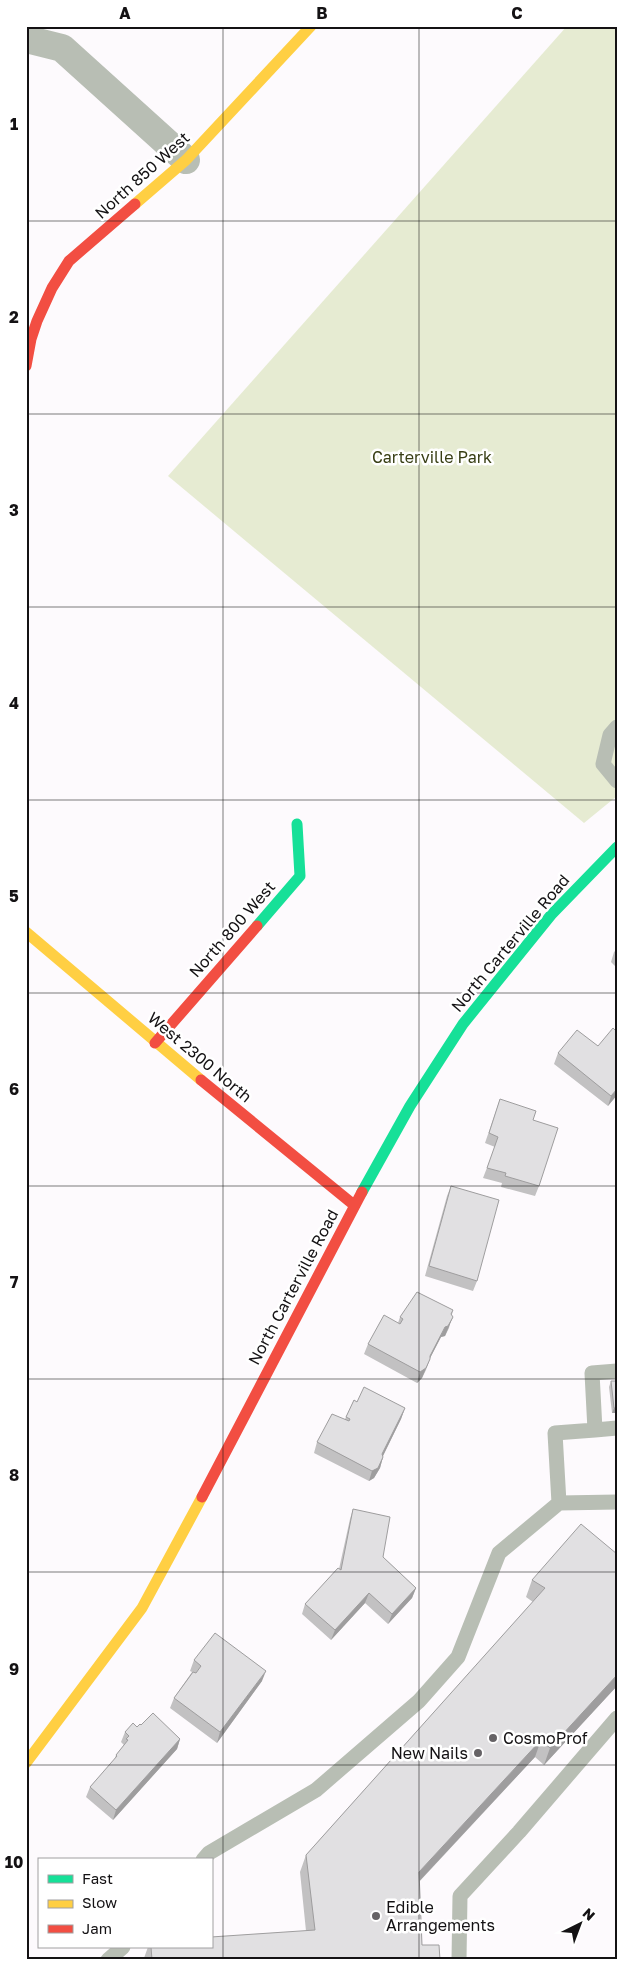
<svg xmlns="http://www.w3.org/2000/svg" width="643" height="1986" font-family="'Golos Text',sans-serif">
  <style>
    .green { fill: #e6ebd2 }
    .lines { fill: none; stroke-linecap: round; stroke-linejoin: round }
    .lane { stroke: #b8beb4; stroke-width: 15 }
    .street { stroke: #b8beb4; stroke-width: 28 }
    .fast { stroke: #16e098; stroke-width: 11 }
    .slow { stroke: #ffcf43; stroke-width: 11 }
    .jam { stroke: #f24e42; stroke-width: 11 }
    .wall { fill: #c2c1c2 }
    .shaded-wall { fill: #9e9d9e }
    .building { fill: #e1e0e2; stroke: #9e9d9e }
    .grid { fill: none; stroke: #141214; stroke-width: 1; stroke-opacity: 0.55 }
    .poi-dot { fill: #666366; stroke: #fff; stroke-width: 2 }
    .labels { text-anchor: middle; dominant-baseline: central; stroke-width: 5; stroke-linejoin: round; paint-order: stroke }
    .street-label { font-size: 16px; fill: #141214; stroke: #fff }
    .park-label { font-size: 16px; fill: #383e14; stroke: #fff }
    .poi-label { font-size: 16px; fill: #141214; stroke: #fff; text-anchor: start }
    .neatline { fill: none; stroke: #141214; stroke-width: 2 }
    .grid-label { font-size: 16px; text-anchor: middle; font-weight: bold; fill: #141214 }
  </style>
  <rect width="100%" height="100%" fill="#fdfafd"/>
  <!-- green -->
  <path class="green" d="M 567,26 L 617,26 L 617,796 L 584,823 L 168,476 Z"/>
  <g class="lines">
    <!-- lane -->
    <path class="lane" d="M 617,727 L 610,735 L 603,764 L 617,781
      M 617,1371 L 592,1373 L 595,1430 L 617,1428
      M 559,1503 L 555,1433 L 595,1430
      M 203,1860 L 209,1853 L 316,1790 L 419,1701 L 458,1657 L 499,1553 L 559,1503 L 617,1502
      M 108,1960 L 123,1947
      M 459,1960 L 460,1896 L 519,1832 L 617,1718"/>
    <!-- street -->
    <path class="street" d="M 26,39 L 62,48 L 186,160"/>
    <!-- fast -->
    <path class="fast" d="M 257,926 L 300,876 L 297,824
      M 362,1192 L 410,1106 L 463,1024 L 551,915 L 617,847"/>
    <!-- slow -->
    <path class="slow" d="M 135,204 L 186,160 L 311,26
      M 26,932 L 201,1080
      M 26,1763 L 142,1608 L 202,1497"/>
    <!-- jam -->
    <path class="jam" d="M 26,366 L 31,339 L 37,321 L 52,288 L 69,261 L 135,204
      M 155,1043 L 257,926
      M 201,1080 L 354,1205
      M 202,1497 L 362,1192"/>
  </g>
  <!-- wall -->
  <path class="wall" d="M 617,949 L 617,968 L 611,962 L 614,952 Z
    M 558,1053 L 617,1095 L 608,1106 L 554,1064 Z
    M 500,1099 L 533,1120 L 539,1186 L 535,1196 L 501,1187 L 502,1183 L 483,1178 L 495,1147 L 485,1143 Z
    M 451,1186 L 477,1281 L 473,1291 L 425,1276 L 447,1196 Z
    M 453,1310 L 449,1328 L 445,1336 L 441,1337 L 430,1358 L 426,1370 L 422,1378 L 417,1383 L 364,1354 L 368,1344 L 398,1323 L 400,1317 Z
    M 611,1381 L 617,1381 L 617,1413 L 612,1413 L 609,1387 Z
    M 354,1400 L 357,1402 L 405,1408 L 401,1419 L 383,1456 L 383,1457 L 380,1468 L 374,1478 L 369,1481 L 314,1453 L 317,1442 L 345,1419 Z
    M 353,1509 L 383,1557 L 416,1588 L 412,1598 L 388,1624 L 365,1603 L 331,1640 L 302,1614 L 305,1604 L 339,1569 L 350,1519 Z
    M 617,1554 L 617,1686 L 544,1765 L 535,1757 L 419,1882 L 422,1945 L 440,1960 L 144,1960 L 144,1958 L 148,1947 L 211,1947 L 306,1931 L 300,1872 L 306,1855 L 533,1602 L 526,1597 L 532,1580 Z
    M 194,1660 L 262,1681 L 217,1743 L 170,1708 L 174,1698 L 192,1672 L 190,1671 Z
    M 141,1725 L 180,1739 L 177,1749 L 113,1820 L 86,1797 L 90,1787 L 114,1760 L 116,1755 L 124,1745 L 121,1742 L 125,1732 Z"/>
  <!-- shaded-wall -->
  <path class="shaded-wall" d="M 617,1089 L 617,1095 L 608,1106 L 611,1096 Z
    M 453,1317 L 445,1336 L 441,1337 L 426,1366 L 430,1356 L 445,1327 Z
    M 430,1359 L 422,1378 L 417,1383 L 420,1372 Z
    M 405,1408 L 401,1419 L 379,1464 L 382,1454 Z
    M 614,1408 L 617,1408 L 617,1413 L 612,1413 Z
    M 383,1457 L 380,1468 L 374,1478 L 369,1481 L 372,1471 Z
    M 416,1588 L 412,1598 L 388,1624 L 392,1614 Z
    M 369,1593 L 365,1603 L 331,1640 L 335,1630 Z
    M 266,1671 L 262,1681 L 217,1743 L 220,1732 Z
    M 617,1675 L 617,1686 L 544,1765 L 550,1748 Z
    M 180,1739 L 177,1749 L 113,1820 L 116,1810 Z
    M 541,1740 L 535,1757 L 412,1889 L 419,1872 Z"/>
  <!-- building -->
  <path class="building" d="M 613,1028 L 617,1032 L 617,1089 L 611,1096 L 558,1053 L 577,1030 L 598,1046 Z
    M 500,1099 L 536,1111 L 533,1120 L 558,1128 L 539,1186 L 505,1176 L 506,1173 L 487,1168 L 498,1137 L 489,1133 Z
    M 451,1186 L 499,1200 L 477,1281 L 429,1266 Z
    M 417,1292 L 453,1310 L 451,1314 L 453,1317 L 448,1326 L 445,1327 L 430,1356 L 430,1359 L 426,1368 L 420,1372 L 368,1344 L 384,1315 L 400,1324 L 403,1319 L 400,1317 Z
    M 611,1381 L 617,1381 L 617,1408 L 614,1408 Z
    M 364,1387 L 405,1408 L 382,1454 L 383,1457 L 378,1468 L 372,1471 L 317,1442 L 332,1414 L 349,1421 L 350,1419 L 346,1417 L 354,1400 L 357,1402 Z
    M 353,1509 L 390,1517 L 383,1557 L 416,1588 L 392,1614 L 369,1593 L 335,1630 L 305,1604 L 338,1568 L 341,1570 Z
    M 581,1524 L 617,1554 L 617,1675 L 550,1748 L 541,1740 L 419,1872 L 422,1945 L 439,1945 L 440,1960 L 152,1960 L 151,1947 L 211,1947 L 211,1937 L 315,1930 L 306,1855 L 545,1588 L 532,1580 Z
    M 215,1633 L 266,1671 L 220,1732 L 174,1698 L 193,1672 L 196,1673 L 201,1666 L 194,1660 Z
    M 153,1713 L 180,1739 L 116,1810 L 90,1787 L 117,1756 L 116,1755 L 128,1740 L 126,1739 L 129,1736 L 125,1732 L 133,1723 L 137,1727 L 140,1724 L 141,1725 Z"/>
  <!-- grid -->
  <path class="grid" d="M 223,26 L 223,1960M 419,26 L 419,1960M 26,221 L 617,221M 26,414 L 617,414M 26,607 L 617,607M 26,800 L 617,800M 26,993 L 617,993M 26,1186 L 617,1186M 26,1379 L 617,1379M 26,1572 L 617,1572M 26,1765 L 617,1765"/>
  <!-- markers -->
  <g class="poi-dot">
    <circle cx="493" cy="1738" r="5"/>
    <circle cx="478" cy="1753" r="5"/>
    <circle cx="376" cy="1916" r="5"/>
  </g>
  <g class="labels">
    <!-- street labels -->
    <g class="street-label">
      <text transform="translate(142 175) rotate(-42)">North 850 West</text>
      <text transform="translate(232 929) rotate(-49)">North 800 West</text>
      <text transform="translate(510 943) rotate(-50)">North Carterville Road</text>
      <text transform="translate(200 1057) rotate(40)">West 2300 North</text>
      <text transform="translate(293 1287) rotate(-62)">North Carterville Road</text>
    </g>
    <!-- park labels -->
    <g class="park-label">
      <text x="432" y="457">Carterville Park</text>
    </g>
    <!-- poi labels -->
    <g class="poi-label">
      <text x="503" y="1738">CosmoProf</text>
      <text x="468" y="1753" text-anchor="end">New Nails</text>
      <text x="386" y="1907">Edible<tspan x="386" dy="18">Arrangements</tspan></text>
    </g>
  </g>
  <!-- border -->
  <rect width="643" height="1986" fill="none" stroke="#ffffff" stroke-width="55"/>
  <!-- legend -->
  <rect x="38" y="1858" width="175" height="90" fill="#ffffff" stroke="#a1a0a1"/>
  <rect x="48" y="1875" width="25" height="8" fill="#16e098" stroke="#a1a0a1"/>
  <text x="82" y="1884" font-size="15" fill="#141214">Fast</text>
  <rect x="48" y="1900" width="25" height="8" fill="#ffcf43" stroke="#a1a0a1"/>
  <text x="82" y="1908" font-size="15" fill="#141214">Slow</text>
  <rect x="48" y="1925" width="25" height="8" fill="#f24e42" stroke="#a1a0a1"/>
  <text x="82" y="1934" font-size="15" fill="#141214">Jam</text>
  <!-- north arrow -->
  <g transform="translate(580 1924) rotate(42)" stroke="#ffffff" stroke-width="4" paint-order="stroke">
  <path d="M0-4L9 19L0 12L-9 19Z" fill="#141214"/>
  <text y="-8" font-size="14" font-weight="bold" text-anchor="middle" fill="#141214">N</text>
  </g>
  <rect x="28" y="28" width="588" height="1930" class="neatline"/>
  <g class="grid-label">
    <text x="125" y="19">A</text>
    <text x="322" y="19">B</text>
    <text x="517" y="19">C</text>
    <text x="14" y="130">1</text>
    <text x="14" y="323">2</text>
    <text x="14" y="516">3</text>
    <text x="14" y="709">4</text>
    <text x="14" y="902">5</text>
    <text x="14" y="1095">6</text>
    <text x="14" y="1288">7</text>
    <text x="14" y="1481">8</text>
    <text x="14" y="1675">9</text>
    <text x="14" y="1868">10</text>
  </g>
</svg>
